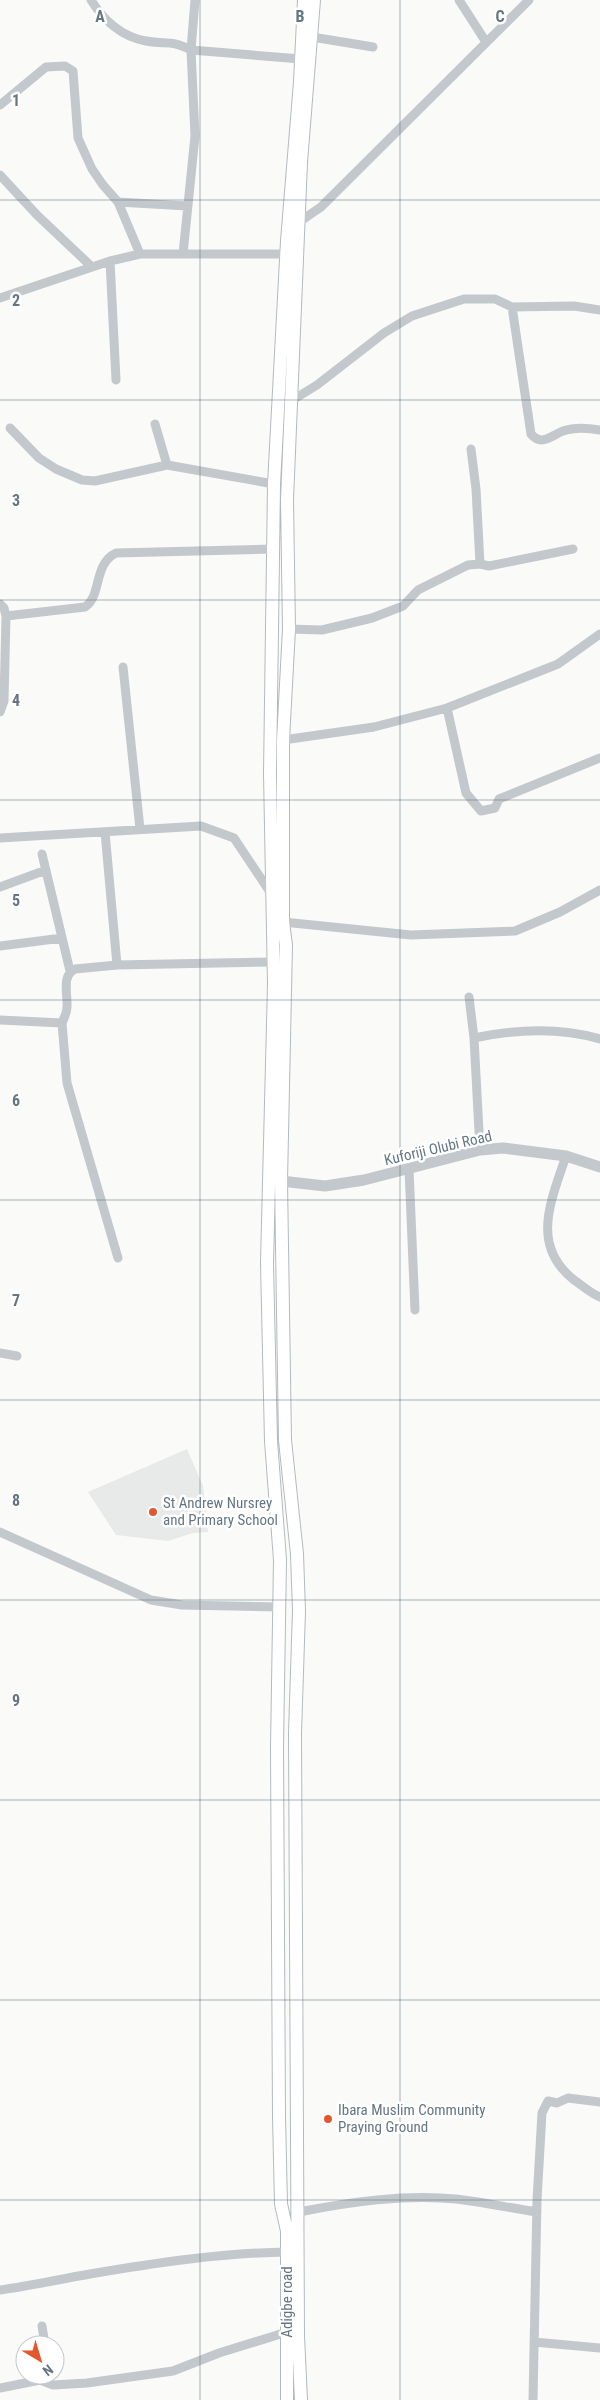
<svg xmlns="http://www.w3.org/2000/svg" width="600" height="2400" font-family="'Roboto Condensed',sans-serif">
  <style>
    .built { fill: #e8e9e9 }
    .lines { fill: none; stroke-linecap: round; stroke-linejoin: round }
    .secondary-casing { stroke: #b3babf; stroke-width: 14 }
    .minor { stroke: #c3c8cc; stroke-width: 9 }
    .tertiary { stroke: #c3c8cc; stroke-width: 11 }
    .secondary { stroke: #fff; stroke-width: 12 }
    .grid { fill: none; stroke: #657683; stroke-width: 1; stroke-opacity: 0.55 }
    .poi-dot { fill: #e4572e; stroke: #fff; stroke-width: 2 }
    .labels { text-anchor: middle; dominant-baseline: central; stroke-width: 5; stroke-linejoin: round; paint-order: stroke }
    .street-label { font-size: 15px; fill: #657683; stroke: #fff }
    .poi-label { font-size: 15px; fill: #657683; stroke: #fff; text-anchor: start }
    .grid-label { font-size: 16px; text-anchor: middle; font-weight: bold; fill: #657683; stroke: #fff; stroke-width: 5; stroke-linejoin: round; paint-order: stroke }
  </style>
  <rect width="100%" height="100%" fill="#fafaf8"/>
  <!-- built -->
  <path class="built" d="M 187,1449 L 203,1486 L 208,1532 L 193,1533 L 168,1541 L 116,1535 L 88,1492 Z"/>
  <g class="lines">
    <!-- secondary casing -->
    <g class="secondary-casing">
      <path id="secondary" d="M 287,2400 L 287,2231 L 281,2204 L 279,2117 L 277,1747 L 280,1560 L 271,1441 L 267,1263 L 274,984 L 270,774 L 274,484 L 287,241 L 300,82 L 304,0
        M 301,2400 L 298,2336 L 295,1733 L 299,1611 L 297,1554 L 285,1440 L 281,1181 L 286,945 L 283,922 L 283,740 L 289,629 L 287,500 L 301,162 L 314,0"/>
    </g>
    <!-- minor -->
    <path class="minor" d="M 91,0 C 103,20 122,37 146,41 C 166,45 170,39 191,50 L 301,59
      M 459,0 L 486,42
      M 312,37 L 373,47
      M 0,105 L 46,67 L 65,66 L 73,71 L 78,138 L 92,169 L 103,185 L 118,202 L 140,254
      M 0,175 L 37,215 L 92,267
      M 118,202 L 187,206
      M 299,222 L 321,207 L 529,0
      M 183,254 L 195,136 L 191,50 L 195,0
      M 110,261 L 116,380
      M 0,298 L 110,261 L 140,254 L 290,254
      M 512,307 L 531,434 C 542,447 552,435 563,431 C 574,427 589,428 600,430
      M 291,401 L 317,385 L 384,333 L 412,316 L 464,299 L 495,299 L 512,307 L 574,306 L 600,310
      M 155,424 L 167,465
      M 10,428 L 39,458 L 56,469 L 82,480 L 95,481 L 167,465 L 274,484
      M 480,564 L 489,566 L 573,549
      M 0,604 L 4,608 L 6,616 L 4,701 L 0,712
      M 6,616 L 85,607 C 102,596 93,564 116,553 L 272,549
      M 289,629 L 322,630 L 372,618 L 403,606 L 418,590 L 468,565 L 480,564 L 476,489 L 471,449
      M 123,667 L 140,829
      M 447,708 L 466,793 L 481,811 L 495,808 L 499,799 L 600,758
      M 283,740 L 374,727 L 447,708 L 558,664 L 600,634
      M 105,832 L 117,965
      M 0,838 L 201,826 L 234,838 L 270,892
      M 42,854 L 70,971
      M 0,887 L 46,870
      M 283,922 L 411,935 L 515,931 L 560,912 L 600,890
      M 0,946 L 62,938
      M 469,997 L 474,1038 L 480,1150
      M 0,1020 L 62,1023 C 64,1018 67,1013 67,1007 C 68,994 61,976 75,969 L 117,965 L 273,962
      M 62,1023 L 67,1083 L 118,1258
      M 474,1038 C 517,1029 558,1027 600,1039
      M 566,1156 C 551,1201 530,1245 574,1280 C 583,1286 590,1293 600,1297
      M 409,1169 L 415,1310
      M 0,1353 L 17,1356
      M 0,1532 L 151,1600 L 182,1605 L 280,1607
      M 299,2212 C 350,2202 404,2194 456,2199 C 483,2202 510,2208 537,2212
      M 0,2290 C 31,2286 60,2279 90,2274 C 154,2263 221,2253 287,2252
      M 42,2326 L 45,2345
      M 534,2342 L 600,2348
      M 0,2388 L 40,2380 L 53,2385 L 87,2383 L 173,2371 L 219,2353 L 287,2332
      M 533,2400 L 537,2200 L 542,2113 L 548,2101 L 557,2103 L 568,2098 L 600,2102"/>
    <!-- tertiary -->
    <path class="tertiary" d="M 281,1181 L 325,1186 L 364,1180 L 480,1150 L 503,1148 L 566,1156 L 600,1167"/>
    <!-- secondary -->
    <use href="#secondary" class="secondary"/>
  </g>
  <!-- grid -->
  <path class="grid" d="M 200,0 L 200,2400M 400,0 L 400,2400M 0,200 L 600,200M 0,400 L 600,400M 0,600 L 600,600M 0,800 L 600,800M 0,1000 L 600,1000M 0,1200 L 600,1200M 0,1400 L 600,1400M 0,1600 L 600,1600M 0,1800 L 600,1800M 0,2000 L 600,2000M 0,2200 L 600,2200"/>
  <!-- markers -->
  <g class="poi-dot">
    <circle cx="153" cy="1512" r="5"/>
    <circle cx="328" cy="2119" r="5"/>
  </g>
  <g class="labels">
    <!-- street labels -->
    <g class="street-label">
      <text transform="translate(438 1148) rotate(-13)">Kuforiji Olubi Road</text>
      <text transform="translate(287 2302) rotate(-90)">Adigbe road</text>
    </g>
    <!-- poi labels -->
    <g class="poi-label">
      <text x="163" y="1503">St Andrew Nursrey<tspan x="163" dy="17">and Primary School</tspan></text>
      <text x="338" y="2110">Ibara Muslim Community<tspan x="338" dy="17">Praying Ground</tspan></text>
    </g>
  </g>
  <g class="grid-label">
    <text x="100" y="22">A</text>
    <text x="300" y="22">B</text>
    <text x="500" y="22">C</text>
    <text x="16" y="106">1</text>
    <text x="16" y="306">2</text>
    <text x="16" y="506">3</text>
    <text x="16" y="706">4</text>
    <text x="16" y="906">5</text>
    <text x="16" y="1106">6</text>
    <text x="16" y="1306">7</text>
    <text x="16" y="1506">8</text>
    <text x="16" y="1706">9</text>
  </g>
  <!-- north arrow -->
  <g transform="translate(40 2360) rotate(142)"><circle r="24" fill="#ffffff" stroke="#c1c8cd"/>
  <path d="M0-4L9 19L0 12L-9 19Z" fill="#e4572e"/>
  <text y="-8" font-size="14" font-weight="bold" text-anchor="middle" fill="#657683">N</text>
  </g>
</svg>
